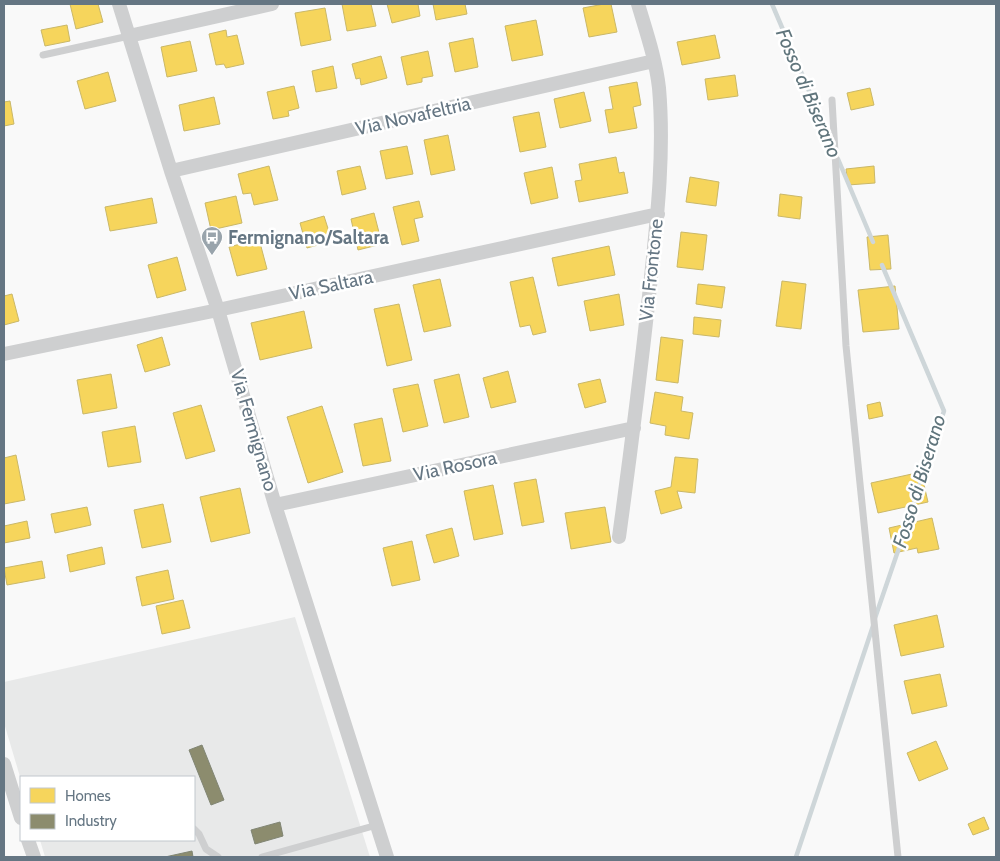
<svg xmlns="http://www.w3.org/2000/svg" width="1000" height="861" font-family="Cabin,sans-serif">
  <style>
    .built { fill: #e8e9e9 }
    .homes { fill: #f6d55c; stroke: #cab868 }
    .industry { fill: #8c8c6e; stroke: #808574 }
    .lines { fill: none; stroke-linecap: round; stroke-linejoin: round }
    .stream { stroke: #ced6d9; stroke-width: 4.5 }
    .lane { stroke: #cecfd0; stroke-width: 7 }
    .street { stroke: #cecfd0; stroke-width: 14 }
    .labels { text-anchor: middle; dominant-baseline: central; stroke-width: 5; stroke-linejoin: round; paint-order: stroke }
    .street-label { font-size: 19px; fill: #657683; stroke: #fff }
    .poi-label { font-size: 19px; font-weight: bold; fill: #657683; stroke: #fff; text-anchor: start }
    .water-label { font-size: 20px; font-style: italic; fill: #60757c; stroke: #fff }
  </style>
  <rect width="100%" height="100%" fill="#f9f9f9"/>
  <!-- built -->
  <path class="built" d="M 295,617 L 370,857 L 45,857 L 40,840 L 194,840 L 194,777 L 21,777 L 21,780 L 4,723 L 4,682 Z"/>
  <!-- homes -->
  <path class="homes" d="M 70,4 L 98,4 L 103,22 L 76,29 Z
    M 342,4 L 371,4 L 376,26 L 347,31 Z
    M 387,4 L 418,4 L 420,16 L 392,23 Z
    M 433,4 L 465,4 L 467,14 L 436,20 Z
    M 604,4 L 611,4 L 617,32 L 589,37 L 583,8 Z
    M 325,8 L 331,40 L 301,46 L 295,13 Z
    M 536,20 L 543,55 L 512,61 L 505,26 Z
    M 67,25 L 70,41 L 45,46 L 41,30 Z
    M 226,30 L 227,37 L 237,35 L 244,64 L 226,68 L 224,64 L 216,65 L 209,34 Z
    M 715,35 L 720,58 L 682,65 L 677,42 Z
    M 473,38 L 478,67 L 455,72 L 449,43 Z
    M 190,41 L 197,71 L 167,77 L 161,47 Z
    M 428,51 L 433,76 L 422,78 L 422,82 L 407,85 L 401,57 Z
    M 381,56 L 387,78 L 361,85 L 360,78 L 356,79 L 352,64 Z
    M 333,66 L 337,88 L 316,92 L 312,71 Z
    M 108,72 L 116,101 L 85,109 L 77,81 Z
    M 735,75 L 738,96 L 708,100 L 705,79 Z
    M 637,82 L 641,105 L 633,107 L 637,128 L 609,133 L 605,110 L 613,109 L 609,87 Z
    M 294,86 L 299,108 L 288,111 L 289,116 L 273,119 L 267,92 Z
    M 870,88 L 874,105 L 851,110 L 847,93 Z
    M 584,92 L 591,121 L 560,128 L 554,99 Z
    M 214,97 L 220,124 L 184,131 L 179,105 Z
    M 10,101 L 14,124 L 4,126 L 4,102 Z
    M 539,112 L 546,147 L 520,152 L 513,117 Z
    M 448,135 L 455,170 L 431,175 L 424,140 Z
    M 407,146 L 413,174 L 386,179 L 380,151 Z
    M 616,157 L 619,173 L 624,172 L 628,193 L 579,202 L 575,181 L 582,180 L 579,164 Z
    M 269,166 L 278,200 L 254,205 L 251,193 L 243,194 L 238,174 Z
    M 360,166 L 366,189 L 342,195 L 337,171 Z
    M 874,166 L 875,183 L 848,185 L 846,169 Z
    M 552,167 L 558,198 L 531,204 L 524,173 Z
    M 690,177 L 719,182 L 716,206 L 686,202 Z
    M 780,194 L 802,197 L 800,219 L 778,216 Z
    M 236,196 L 242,223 L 211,230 L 205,203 Z
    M 152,198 L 157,223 L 110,231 L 105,207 Z
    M 419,201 L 423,217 L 414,219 L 419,241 L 402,245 L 393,207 Z
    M 374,213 L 382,244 L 358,250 L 351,219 Z
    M 324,216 L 332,241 L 307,248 L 300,223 Z
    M 681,232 L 707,235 L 703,270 L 677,267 Z
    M 888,235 L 891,269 L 870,270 L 867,237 Z
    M 259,239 L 267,269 L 237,276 L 229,247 Z
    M 609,246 L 615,275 L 558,286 L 552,258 Z
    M 177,257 L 186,290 L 157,298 L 148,265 Z
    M 533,277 L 546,332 L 533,335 L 530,325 L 520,327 L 510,282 Z
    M 440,279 L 451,326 L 424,332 L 413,285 Z
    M 782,281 L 806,284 L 801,329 L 776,326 Z
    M 698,284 L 725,287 L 722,308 L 696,304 Z
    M 895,286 L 899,329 L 863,332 L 858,290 Z
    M 12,294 L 19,321 L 4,325 L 4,296 Z
    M 619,294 L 624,325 L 590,331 L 584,301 Z
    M 399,304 L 412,360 L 387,366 L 374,309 Z
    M 304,311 L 312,348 L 260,360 L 251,323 Z
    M 694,317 L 721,320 L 719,337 L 693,334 Z
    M 162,337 L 170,365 L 145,372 L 137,345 Z
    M 661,337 L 683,340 L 678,383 L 656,380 Z
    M 508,371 L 516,402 L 491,408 L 483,378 Z
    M 111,374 L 117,408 L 83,414 L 77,380 Z
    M 459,374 L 469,417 L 444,423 L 434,380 Z
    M 600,379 L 606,402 L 585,408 L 578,384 Z
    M 418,384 L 428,426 L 403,432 L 393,389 Z
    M 655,392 L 683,397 L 681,411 L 693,413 L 689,439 L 665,435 L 666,426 L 650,423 Z
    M 880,402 L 883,416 L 869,419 L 867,405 Z
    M 201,405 L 215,451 L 186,459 L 173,413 Z
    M 322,406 L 343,472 L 308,483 L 287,417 Z
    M 382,418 L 391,461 L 363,466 L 354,424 Z
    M 135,426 L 141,462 L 108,467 L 102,432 Z
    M 16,455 L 25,500 L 4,504 L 4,458 Z
    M 675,457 L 698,459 L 695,493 L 677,491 L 682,508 L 661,514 L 655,491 L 671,487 Z
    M 921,472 L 928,502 L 878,513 L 871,483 Z
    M 536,479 L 544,522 L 522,526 L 514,483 Z
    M 493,485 L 503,534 L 474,540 L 464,491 Z
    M 240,488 L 250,533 L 211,542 L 200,497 Z
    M 163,504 L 171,542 L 142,548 L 134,510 Z
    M 87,507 L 91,525 L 55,533 L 51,514 Z
    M 605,507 L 611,542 L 571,549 L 565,513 Z
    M 932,518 L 939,549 L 918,553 L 917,548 L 894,553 L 889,528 Z
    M 27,521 L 30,538 L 4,543 L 4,526 Z
    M 452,528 L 459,556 L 434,563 L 426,535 Z
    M 412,541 L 420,580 L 392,586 L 383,548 Z
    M 102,547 L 105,564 L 70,572 L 67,555 Z
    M 42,561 L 45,578 L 7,585 L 4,568 Z
    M 168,570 L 174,599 L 142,606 L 136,577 Z
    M 183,600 L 190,628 L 162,634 L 156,606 Z
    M 937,615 L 944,647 L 901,656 L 894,625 Z
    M 940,674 L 947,706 L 912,714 L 904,681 Z
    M 936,741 L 948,769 L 919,781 L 907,753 Z
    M 984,817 L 989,829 L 973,835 L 968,824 Z"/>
  <!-- industry -->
  <path class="industry" d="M 202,745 L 224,800 L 211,805 L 189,750 Z
    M 280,822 L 283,836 L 255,844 L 251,830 Z
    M 192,851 L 193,857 L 165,857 Z"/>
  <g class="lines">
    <!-- stream -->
    <path class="stream" d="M 772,4 L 833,147
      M 838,159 L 873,242
      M 882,265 L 944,411 L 920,483
      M 905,528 L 915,500
      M 875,618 L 899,548
      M 796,857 L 873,626"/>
    <!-- lane -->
    <path class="lane" d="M 43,55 L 129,36
      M 832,100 L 846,346 L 898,857
      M 194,829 L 199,834 L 206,849 L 218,857
      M 262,857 L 377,825"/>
    <!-- street -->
    <path class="street" d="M 119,4 L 171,171 L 218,310 L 275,505 L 387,857
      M 129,36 L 272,4
      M 171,171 L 654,61
      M 4,354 L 218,310 L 658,214
      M 275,505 L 634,428
      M 619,537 C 630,457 640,377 649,296 C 656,228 665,157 659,88 C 656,60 646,31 638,4
      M 4,764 L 21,818
      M 28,840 L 34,857"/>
  </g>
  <!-- icons -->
  <defs>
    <g id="bus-pin" transform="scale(1.125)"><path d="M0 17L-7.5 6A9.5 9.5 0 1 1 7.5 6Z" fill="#99a4ac" stroke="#fff"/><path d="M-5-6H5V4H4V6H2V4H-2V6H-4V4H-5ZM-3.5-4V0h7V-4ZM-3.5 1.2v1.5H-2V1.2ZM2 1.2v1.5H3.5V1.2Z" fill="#fff"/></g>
  </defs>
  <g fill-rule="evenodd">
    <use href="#bus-pin" x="212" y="237"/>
  </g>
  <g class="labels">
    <!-- street labels -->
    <g class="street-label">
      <text transform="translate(413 116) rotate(-13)">Via Novafeltria</text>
      <text transform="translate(651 270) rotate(-84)">Via Frontone</text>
      <text transform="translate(331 285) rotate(-12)">Via Saltara</text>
      <text transform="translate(254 430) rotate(74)">Via Fermignano</text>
      <text transform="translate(455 466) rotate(-12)">Via Rosora</text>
    </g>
    <!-- poi labels -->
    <g class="poi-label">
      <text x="228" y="237">Fermignano/Saltara</text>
    </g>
    <!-- water labels -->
    <g class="water-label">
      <text transform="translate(809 93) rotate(67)">Fosso di Biserano</text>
      <text transform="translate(919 481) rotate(-73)">Fosso di Biserano</text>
    </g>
  </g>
  <!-- border -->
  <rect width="1000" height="861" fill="none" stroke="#657683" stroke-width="10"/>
  <!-- legend -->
  <rect x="20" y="776" width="175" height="65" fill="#ffffff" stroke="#c1c8cd"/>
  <rect x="30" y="788" width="25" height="15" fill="#f6d55c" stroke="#c1c8cd"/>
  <text x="65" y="801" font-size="15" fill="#657683">Homes</text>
  <rect x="30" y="814" width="25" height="15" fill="#8c8c6e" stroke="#c1c8cd"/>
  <text x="65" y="826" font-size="15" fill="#657683">Industry</text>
</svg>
